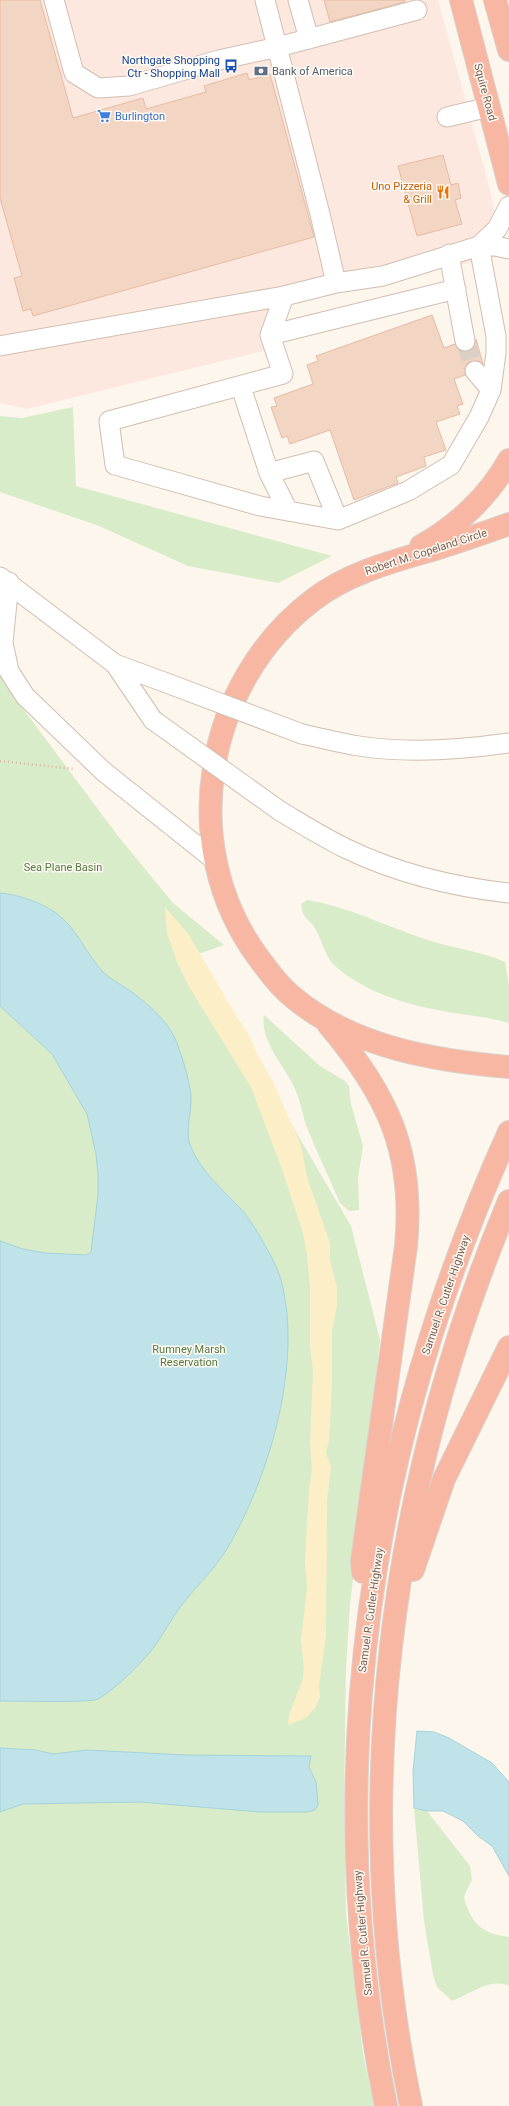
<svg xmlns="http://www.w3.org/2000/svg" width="509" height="2106" font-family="Roboto,sans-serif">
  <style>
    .commercial { fill: #fde8e0 }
    .green { fill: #d8ecc9 }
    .sand { fill: #fcefc7 }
    .water { fill: #bfe3e8; stroke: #a5d3da }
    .building { fill: #f3d5c3; stroke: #e6bba3 }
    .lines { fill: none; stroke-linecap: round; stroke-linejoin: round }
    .minor-tunnel { stroke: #dcd0c4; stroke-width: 19; stroke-dasharray: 19 10; stroke-linecap: butt }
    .minor-casing { stroke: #d1beb0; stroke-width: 21 }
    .highway-casing { stroke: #dad1cd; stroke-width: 24 }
    .path { stroke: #d9b8a5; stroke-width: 2.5; stroke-dasharray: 1 3; stroke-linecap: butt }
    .minor { stroke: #fff; stroke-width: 19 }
    .highway { stroke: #f7b7a3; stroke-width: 22 }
    .minor-bridge-casing { stroke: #d1beb0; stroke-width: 21; stroke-linecap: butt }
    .minor-bridge { stroke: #fff; stroke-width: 19 }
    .labels { text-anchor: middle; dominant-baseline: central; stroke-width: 3; stroke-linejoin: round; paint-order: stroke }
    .transit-label { font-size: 11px; fill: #164399; stroke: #fffaf3; text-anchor: end }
    .service-label { font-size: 11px; fill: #4e5e75; stroke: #fffaf3; text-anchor: start }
    .street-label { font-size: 11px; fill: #7a5c4d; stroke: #fffaf3 }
    .shop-label { font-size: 11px; fill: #366cbe; stroke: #fffaf3; text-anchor: start }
    .food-label { font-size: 11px; fill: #c56008; stroke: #fffaf3; text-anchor: end }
    .park-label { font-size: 11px; fill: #537a41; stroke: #fffaf3 }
  </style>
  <rect width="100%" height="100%" fill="#fdf6ec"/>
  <!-- commercial -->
  <path class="commercial" d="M 0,0 L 438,0 L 490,190 L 503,256 L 268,305 L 279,347 L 27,409 L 0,403 Z"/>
  <!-- green -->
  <path class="green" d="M 73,407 L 76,486 L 332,556 L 278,583 L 188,566 L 99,526 L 0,492 L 0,416 L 22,418 Z
    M 0,675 L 21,706 L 118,836 L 173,903 L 224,945 L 193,956 L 351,1226 L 380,1340 L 350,1605 L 346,1669 L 344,1803 L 346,1914 L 363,2053 L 374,2106 L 0,2106 Z
    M 307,900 C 351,907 389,928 431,941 C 456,949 481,951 505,962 L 509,985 L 509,1023 C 486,1016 461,1015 437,1010 C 401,1003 361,990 334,965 C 325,956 322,941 316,930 C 309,917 303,921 301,904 Z
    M 264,1015 L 320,1066 L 345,1081 L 349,1086 L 351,1104 L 363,1146 L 358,1178 L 359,1210 L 349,1211 L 340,1203 C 329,1177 316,1151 306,1125 C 302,1112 300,1099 294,1087 C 284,1065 260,1042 264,1015 Z
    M 414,1808 L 427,1811 L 470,1866 L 472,1879 L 464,1897 C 470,1923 483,1934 509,1937 L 509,1986 C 490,1977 469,1995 452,2001 L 437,1987 L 433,1975 L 424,1921 Z"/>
  <!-- sand -->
  <path class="sand" d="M 165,907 L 189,935 L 235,1014 L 249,1035 L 257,1053 L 272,1080 L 301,1145 L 307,1177 L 330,1243 L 330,1260 L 337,1288 L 337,1306 L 332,1330 L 332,1386 L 329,1440 L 326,1453 L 331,1467 L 327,1501 L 326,1636 L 319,1686 L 320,1697 L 315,1708 L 306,1718 L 288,1725 L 289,1715 L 303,1679 L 304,1668 L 301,1640 L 307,1588 L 305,1562 L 309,1489 L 312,1470 L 310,1441 L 313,1372 L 310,1346 L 310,1288 L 307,1255 L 303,1233 L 283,1172 L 251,1087 L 188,985 L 177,962 L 167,933 Z"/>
  <!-- water -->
  <path class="water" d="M 0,893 C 20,895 40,902 56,913 C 77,928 86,954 103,972 C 110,979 118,983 126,988 C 146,1002 168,1020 177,1043 C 183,1060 189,1078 191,1096 C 192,1111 185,1131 190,1145 C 200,1171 222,1189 241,1209 C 253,1222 276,1262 281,1280 C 303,1362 270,1475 228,1547 C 215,1569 196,1586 181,1606 C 172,1618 165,1631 157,1643 C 144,1661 117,1688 98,1699 C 91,1703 15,1701 0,1701 L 0,1241 L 23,1249 L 45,1253 L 86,1255 L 91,1252 L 98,1195 L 98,1175 L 96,1154 L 87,1114 L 52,1054 L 0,1006 Z
    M 417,1731 L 434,1732 L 449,1738 L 492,1763 L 509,1782 L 509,1876 L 492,1846 L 478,1836 L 463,1821 L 443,1811 L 427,1811 L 414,1808 L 413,1771 Z
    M 0,1748 L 36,1750 L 53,1754 L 86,1750 L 186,1755 L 311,1756 L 309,1767 L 316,1782 L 318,1805 L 315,1810 L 307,1812 L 260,1812 L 140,1802 L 23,1804 L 0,1812 Z"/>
  <!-- building -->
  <path class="building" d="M 0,0 L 40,0 L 73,118 L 143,98 L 146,109 L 206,92 L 204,86 L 247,73 L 249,80 L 270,74 L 314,237 L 33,316 L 31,309 L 23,311 L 14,278 L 22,276 L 0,198 Z
    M 324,0 L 405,0 L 405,2 L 330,22 Z
    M 443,155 L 451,185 L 458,183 L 461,198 L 455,200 L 462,224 L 417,236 L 398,166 Z
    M 432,315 L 444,348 L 455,344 L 461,351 L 467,352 L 475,345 L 476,339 L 483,364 L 478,361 L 468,362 L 465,368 L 465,375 L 454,379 L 463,404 L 457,406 L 460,414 L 436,422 L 446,450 L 424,457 L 426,466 L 396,477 L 398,483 L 354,500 L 330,430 L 290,444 L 287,436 L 282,438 L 271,407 L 277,406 L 274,398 L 313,384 L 307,365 L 318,361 L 316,356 Z"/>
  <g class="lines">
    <!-- minor-tunnel -->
    <path class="minor-tunnel" d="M 465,341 L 475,371"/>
    <!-- minor casing -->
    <g class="minor-casing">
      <path id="minor" d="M 54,0 L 74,73 L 98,88 L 129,86 L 219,60 L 278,47 L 417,10
        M 265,0 L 320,214 L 336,283 L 383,276 L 479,246 L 495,246 L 509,249
        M 298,0 L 309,39
        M 447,117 L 489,107
        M 479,246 L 497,229 L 509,206
        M 449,254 L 465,341
        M 336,283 L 284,296 L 270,335 L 283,374 L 109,421 L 115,465 L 260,506 L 338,520 L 408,491 L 451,465 L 479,417 L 491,390 L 496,353 L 496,336 L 479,246
        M 270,335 L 456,289
        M 0,346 L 284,296
        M 475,371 L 491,390
        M 241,387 L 269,473 L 288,511
        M 269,473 L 314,461 L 338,520
        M 0,577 L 115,664 L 153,720
        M 9,582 L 3,643 L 9,671 L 25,696 L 103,771 L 217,862
        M 115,664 L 164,682
        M 302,734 C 321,738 340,743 359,746 C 409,754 460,750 509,743
        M 280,811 C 302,824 324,838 347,849 C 397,873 454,887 509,893"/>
    </g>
    <!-- highway casing -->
    <g class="highway-casing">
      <path id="highway" d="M 461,0 L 509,184
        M 495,0 L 509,50
        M 509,524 C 484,533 458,542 432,550 C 391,562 348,573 313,600 C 204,683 176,846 258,957 C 269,972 280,987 294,998 C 353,1047 435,1061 509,1067
        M 421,546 C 457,526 489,496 509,460
        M 328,1024 C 387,1094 415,1151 406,1246 L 362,1561 L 363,1572
        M 413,1570 L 444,1479 L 509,1347
        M 386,2106 C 318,1773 370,1440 509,1132
        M 411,2106 C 347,1800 389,1488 509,1201"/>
    </g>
    <!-- path -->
    <path class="path" d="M 0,761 L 75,769"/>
    <!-- minor -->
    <use href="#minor" class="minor"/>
    <!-- highway -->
    <use href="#highway" class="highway"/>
    <!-- minor-bridge casing -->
    <g class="minor-bridge-casing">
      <path id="minor-bridge" d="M 164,682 L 302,734
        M 153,720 L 280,811"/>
    </g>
    <!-- minor-bridge -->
    <use href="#minor-bridge" class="minor-bridge"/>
  </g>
  <!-- icons -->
  <defs>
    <g id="bus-bare" transform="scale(1.08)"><path d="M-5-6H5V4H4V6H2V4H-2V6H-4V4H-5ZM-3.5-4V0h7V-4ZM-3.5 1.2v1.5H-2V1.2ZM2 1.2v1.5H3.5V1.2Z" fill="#1a4fb4" stroke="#fffaf3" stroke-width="2.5" paint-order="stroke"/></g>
    <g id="bank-bare" transform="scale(1.08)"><path d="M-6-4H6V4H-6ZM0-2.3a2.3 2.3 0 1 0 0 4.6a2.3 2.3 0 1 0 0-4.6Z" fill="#5c6f8a" stroke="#fffaf3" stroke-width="2.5" paint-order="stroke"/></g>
    <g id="supermarket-bare" transform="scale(1.08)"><path d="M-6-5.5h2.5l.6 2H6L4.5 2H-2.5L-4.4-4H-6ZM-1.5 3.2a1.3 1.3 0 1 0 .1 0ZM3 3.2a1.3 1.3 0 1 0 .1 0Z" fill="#3f7fe0" stroke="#fffaf3" stroke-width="2.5" paint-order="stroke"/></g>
    <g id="restaurant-bare" transform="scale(1.08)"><path d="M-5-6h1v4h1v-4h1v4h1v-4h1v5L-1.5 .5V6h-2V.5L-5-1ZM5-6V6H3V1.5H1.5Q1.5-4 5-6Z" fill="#e8710a" stroke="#fffaf3" stroke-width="2.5" paint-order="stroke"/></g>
  </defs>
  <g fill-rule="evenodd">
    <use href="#bus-bare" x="231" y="66"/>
    <use href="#bank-bare" x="261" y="71"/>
    <use href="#supermarket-bare" x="104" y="116"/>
    <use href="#restaurant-bare" x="443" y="192"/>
  </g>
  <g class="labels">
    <!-- transit labels -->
    <g class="transit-label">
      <text x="220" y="60">Northgate Shopping<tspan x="220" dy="13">Ctr - Shopping Mall</tspan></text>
    </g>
    <!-- service labels -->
    <g class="service-label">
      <text x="272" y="71">Bank of America</text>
    </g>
    <!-- street labels -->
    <g class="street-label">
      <text transform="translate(485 92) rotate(75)">Squire Road</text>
      <text transform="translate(426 552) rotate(-18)">Robert M. Copeland Circle</text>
      <text transform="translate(446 1295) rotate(-71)">Samuel R. Cutler Highway</text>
      <text transform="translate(371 1610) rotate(-82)">Samuel R. Cutler Highway</text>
      <text transform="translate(363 1933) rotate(-95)">Samuel R. Cutler Highway</text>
    </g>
    <!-- shop labels -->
    <g class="shop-label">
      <text x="115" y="116">Burlington</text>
    </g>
    <!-- food labels -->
    <g class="food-label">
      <text x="432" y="186">Uno Pizzeria<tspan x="432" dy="13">&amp; Grill</tspan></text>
    </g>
    <!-- park labels -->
    <g class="park-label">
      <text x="63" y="867">Sea Plane Basin</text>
      <text x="189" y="1349">Rumney Marsh<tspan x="189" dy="13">Reservation</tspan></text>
    </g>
  </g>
</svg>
